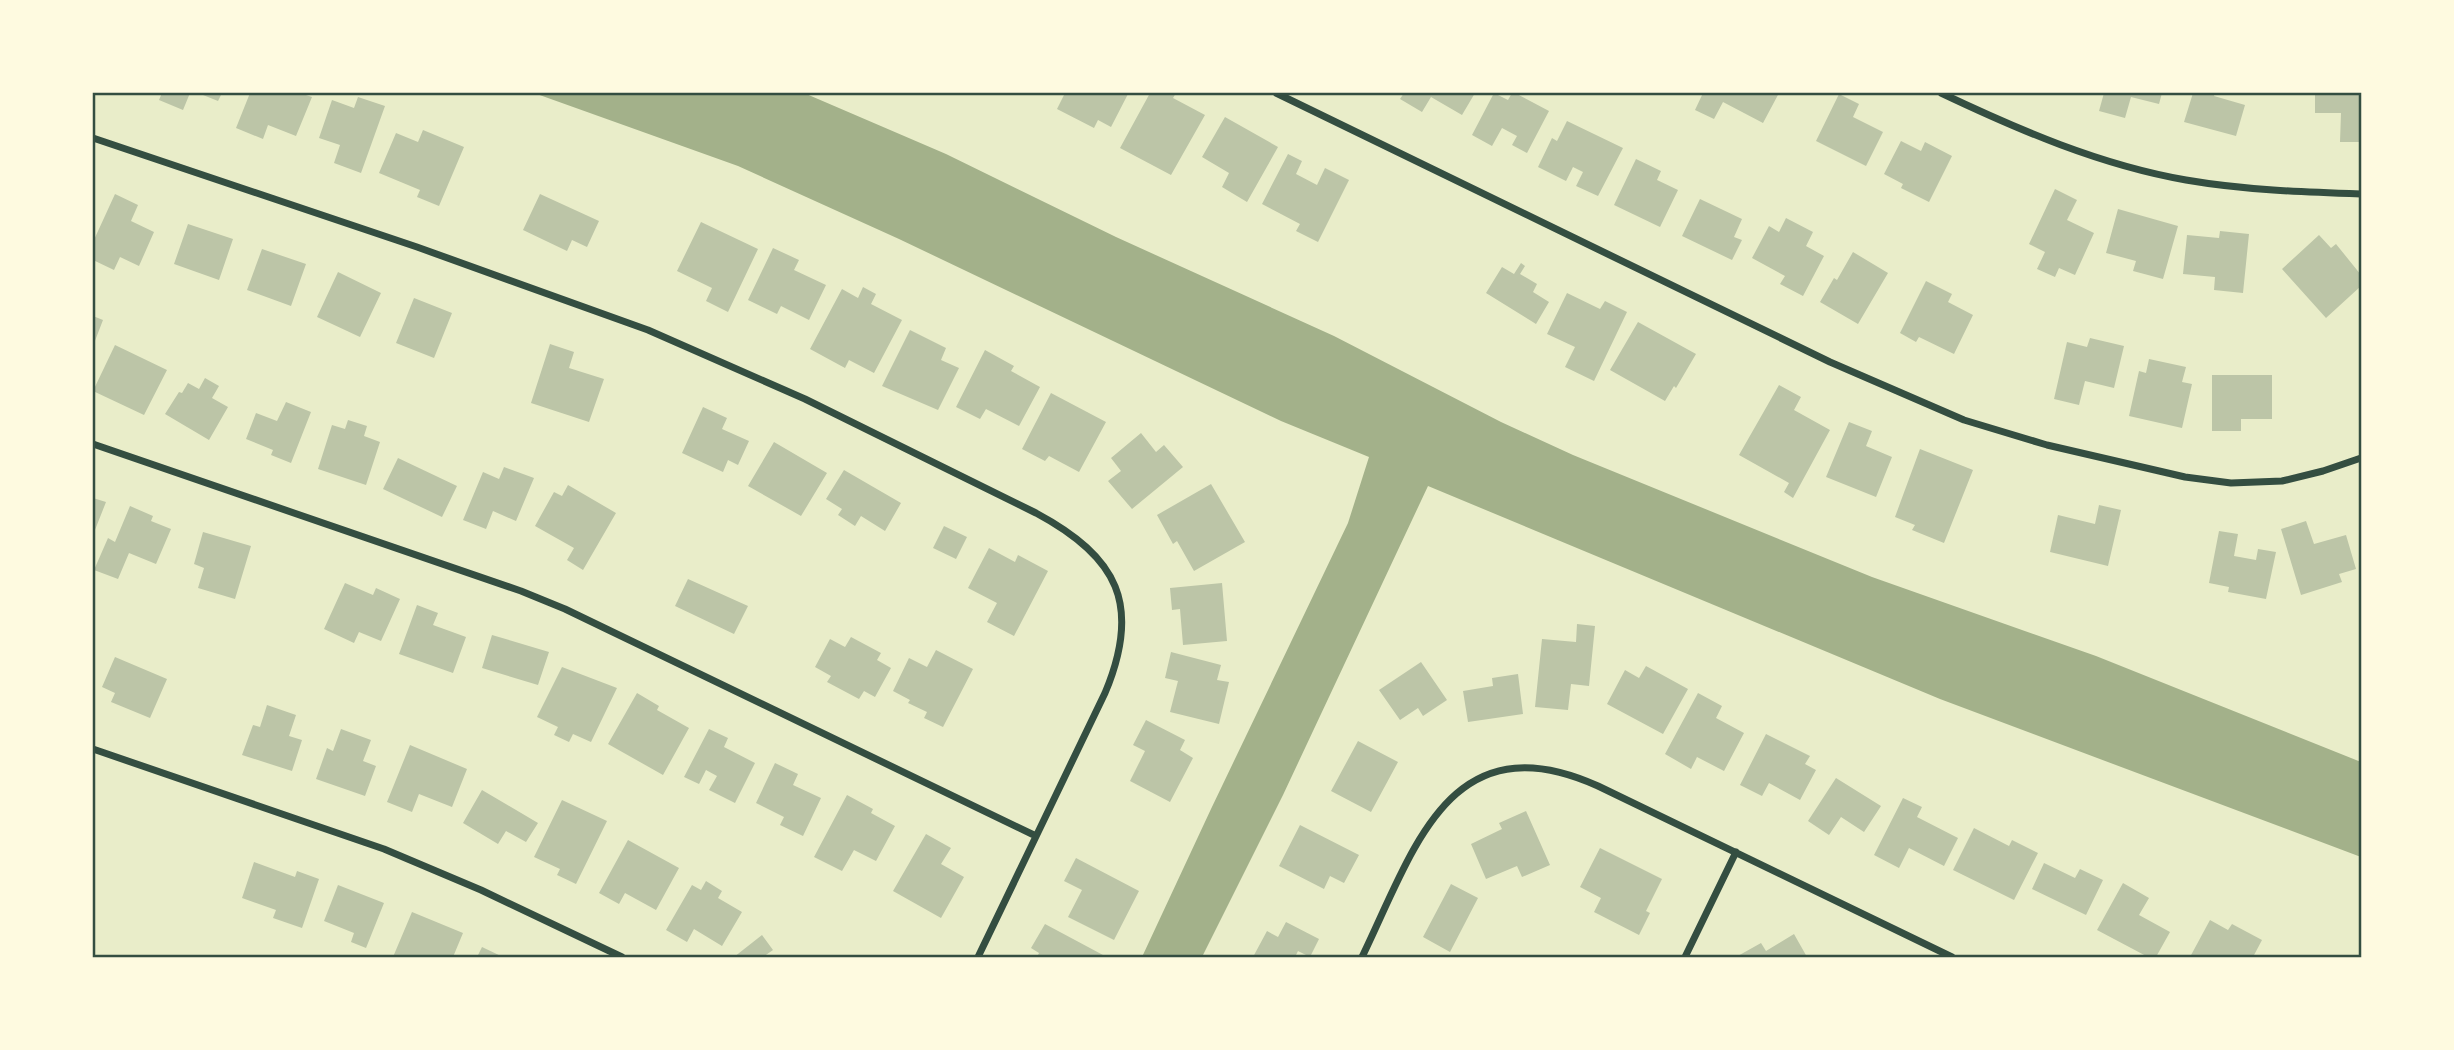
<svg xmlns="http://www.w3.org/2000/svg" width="2454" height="1050" font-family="'Golos Text',sans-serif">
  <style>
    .water { fill: #a3b18a }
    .building { fill: #bcc5a7 }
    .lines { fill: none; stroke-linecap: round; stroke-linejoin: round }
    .minor { stroke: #344e41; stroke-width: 7 }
    .neatline { fill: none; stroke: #344e41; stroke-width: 2.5 }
  </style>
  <rect width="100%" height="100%" fill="#e9edc9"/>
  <!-- water -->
  <path class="water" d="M 534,93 L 804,93 L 946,154 L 1116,237 L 1334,336 L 1501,422 L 1573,455 L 1872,577 L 2096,656 L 2361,762 L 2361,857 L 1940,699 L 1428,486 L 1283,795 L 1202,957 L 1142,957 L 1211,809 L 1348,523 L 1369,457 L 1281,421 L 899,239 L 738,166 Z"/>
  <!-- building -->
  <path class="building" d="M 162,93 L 190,93 L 183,110 L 159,100 Z
    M 198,93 L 222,93 L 218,101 Z
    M 250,93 L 300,93 L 312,97 L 296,136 L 268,125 L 263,139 L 236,128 Z
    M 1065,93 L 1124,93 L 1128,94 L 1111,127 L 1098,120 L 1094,128 L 1057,109 Z
    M 1150,93 L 1176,93 L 1173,98 L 1205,115 L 1171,175 L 1120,148 Z
    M 1404,93 L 1475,93 L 1462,115 L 1431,97 L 1422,112 L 1400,99 Z
    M 1494,93 L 1508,100 L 1512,93 L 1515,93 L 1549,111 L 1527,153 L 1512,145 L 1517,136 L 1502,128 L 1492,146 L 1472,135 Z
    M 1703,93 L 1779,93 L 1763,123 L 1723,102 L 1714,119 L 1695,110 Z
    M 2104,93 L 2162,93 L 2159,104 L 2131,97 L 2125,118 L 2099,111 Z
    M 2193,93 L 2215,93 L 2214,96 L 2245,105 L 2236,136 L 2184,122 Z
    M 2315,93 L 2361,93 L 2361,142 L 2340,142 L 2341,113 L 2315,113 Z
    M 1839,94 L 1859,104 L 1853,117 L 1883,132 L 1866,166 L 1816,141 Z
    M 358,97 L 385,106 L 361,173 L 334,163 L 340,145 L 319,138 L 332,100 L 354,108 Z
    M 1225,117 L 1278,147 L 1247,202 L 1222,187 L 1229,173 L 1202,157 Z
    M 1567,121 L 1623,148 L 1598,196 L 1576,186 L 1583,172 L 1573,167 L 1566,181 L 1538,167 L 1552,138 L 1557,141 Z
    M 423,130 L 464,147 L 439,206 L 417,197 L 420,190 L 379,173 L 396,133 L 418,142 Z
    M 1901,141 L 1921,151 L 1925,142 L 1952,156 L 1929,202 L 1901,188 L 1903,184 L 1884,174 Z
    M 1288,154 L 1302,161 L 1296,174 L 1317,185 L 1325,168 L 1349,180 L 1318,242 L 1296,231 L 1300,224 L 1262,204 Z
    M 1636,159 L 1661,171 L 1657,180 L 1678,190 L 1660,227 L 1614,205 Z
    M 2055,189 L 2077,200 L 2067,220 L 2094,233 L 2075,275 L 2059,268 L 2055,277 L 2037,269 L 2045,252 L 2029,244 Z
    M 115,194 L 138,205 L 131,221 L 154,232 L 139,266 L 120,257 L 114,270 L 93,260 L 93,242 Z
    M 540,194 L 599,221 L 587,247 L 572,240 L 567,251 L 523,230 Z
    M 1700,199 L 1742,219 L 1734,237 L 1742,240 L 1732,260 L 1682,236 Z
    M 2118,209 L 2178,226 L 2163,279 L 2133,271 L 2136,261 L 2106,253 Z
    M 1786,218 L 1813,232 L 1806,246 L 1824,256 L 1803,296 L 1780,284 L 1785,276 L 1752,258 L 1769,226 L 1779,232 Z
    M 701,222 L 758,249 L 728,312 L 706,301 L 712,288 L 677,271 Z
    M 188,224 L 233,239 L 219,280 L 174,264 Z
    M 2220,231 L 2249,234 L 2243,293 L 2214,290 L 2215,277 L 2183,274 L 2187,235 L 2219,238 Z
    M 2319,235 L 2331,248 L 2336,244 L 2361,275 L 2361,286 L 2326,318 L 2282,269 Z
    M 773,248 L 799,260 L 794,270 L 826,285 L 809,320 L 781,306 L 777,314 L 748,300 Z
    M 262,249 L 306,264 L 291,306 L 247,290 Z
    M 1853,252 L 1888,273 L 1858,324 L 1820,302 L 1834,278 L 1837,280 Z
    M 1521,263 L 1525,266 L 1520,274 L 1537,284 L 1533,292 L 1549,302 L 1536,324 L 1486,293 L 1502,267 L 1514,274 Z
    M 338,272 L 381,293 L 360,337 L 317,317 Z
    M 1926,281 L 1952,294 L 1948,302 L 1973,315 L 1954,354 L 1919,337 L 1916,342 L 1900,333 Z
    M 863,287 L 876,294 L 871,304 L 902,320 L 874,373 L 849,360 L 845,368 L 810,349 L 842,289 L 858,298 Z
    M 1567,293 L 1600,309 L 1605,301 L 1627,312 L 1594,381 L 1565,367 L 1575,347 L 1547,334 Z
    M 414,298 L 452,313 L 434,358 L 396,343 Z
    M 93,316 L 103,320 L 93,346 Z
    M 1638,322 L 1696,354 L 1676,388 L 1674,386 L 1665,401 L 1610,370 Z
    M 910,330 L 946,348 L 941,360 L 959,368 L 938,410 L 882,386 Z
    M 2090,338 L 2124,346 L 2114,388 L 2085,381 L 2079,405 L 2054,399 L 2067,342 L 2087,347 Z
    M 550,344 L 574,352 L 569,368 L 604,379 L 589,422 L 531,403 Z
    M 115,345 L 167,370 L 144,415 L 93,391 Z
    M 985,350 L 1014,366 L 1011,371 L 1040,387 L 1019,426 L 986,409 L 980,419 L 956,407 Z
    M 2149,359 L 2186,367 L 2182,382 L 2192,384 L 2182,428 L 2129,416 L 2139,371 L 2146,373 Z
    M 2212,375 L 2272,375 L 2272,419 L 2241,419 L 2241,431 L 2212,431 Z
    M 205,378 L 219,386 L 212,398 L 228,407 L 209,440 L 165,414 L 179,392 L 182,393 L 188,383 L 199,389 Z
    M 1779,385 L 1801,397 L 1794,410 L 1830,430 L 1793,498 L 1784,492 L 1789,483 L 1739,455 Z
    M 1051,393 L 1106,422 L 1079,472 L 1049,456 L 1045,461 L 1022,449 Z
    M 286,402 L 311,412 L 291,463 L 271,455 L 273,450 L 246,439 L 256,413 L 277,421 Z
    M 703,407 L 727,418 L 722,429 L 749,441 L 738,465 L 728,460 L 723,472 L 682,453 Z
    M 348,420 L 367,426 L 364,436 L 380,442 L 366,485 L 318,469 L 332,425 L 345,429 Z
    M 1849,422 L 1872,431 L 1866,446 L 1892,457 L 1876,497 L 1826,477 Z
    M 1141,433 L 1156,452 L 1164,445 L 1183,467 L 1132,509 L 1108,481 L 1121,471 L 1111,458 Z
    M 774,442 L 827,473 L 801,516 L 748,486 Z
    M 1920,449 L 1973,470 L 1944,543 L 1912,530 L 1915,525 L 1895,517 Z
    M 398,458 L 457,486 L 442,517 L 383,489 Z
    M 504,467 L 534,478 L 516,521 L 493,511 L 486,529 L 463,520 L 483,472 L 499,479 Z
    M 844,470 L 901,503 L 885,531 L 861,516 L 855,526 L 838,515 L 842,509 L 826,499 Z
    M 1211,484 L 1245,542 L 1194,571 L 1177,541 L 1173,544 L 1157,515 Z
    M 568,485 L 616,513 L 583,570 L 567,560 L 574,548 L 535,526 L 554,492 L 562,496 Z
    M 93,498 L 106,502 L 93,535 Z
    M 2099,505 L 2121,510 L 2108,566 L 2050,552 L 2058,515 L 2095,524 Z
    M 130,506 L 153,516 L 151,521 L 171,529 L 156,564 L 129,553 L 118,579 L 94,570 L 108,538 L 115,542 Z
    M 2306,521 L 2314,544 L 2346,535 L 2356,569 L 2339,574 L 2342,582 L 2301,595 L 2281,529 Z
    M 944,526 L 967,537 L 956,559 L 933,548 Z
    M 2219,531 L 2238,534 L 2234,556 L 2256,560 L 2258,549 L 2276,552 L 2266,599 L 2228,592 L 2229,587 L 2209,583 Z
    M 203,532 L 251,546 L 235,599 L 198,588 L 204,568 L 194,564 Z
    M 989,548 L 1015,562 L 1018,555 L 1048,571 L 1014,636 L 987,622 L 997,603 L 968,588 Z
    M 688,579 L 748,606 L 734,634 L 675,606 Z
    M 345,583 L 373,595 L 376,588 L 400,599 L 381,641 L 359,632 L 354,643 L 324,629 Z
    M 1222,583 L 1227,641 L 1183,645 L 1180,609 L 1172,610 L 1170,588 Z
    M 417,605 L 438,613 L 433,625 L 466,637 L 453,673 L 399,654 Z
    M 1577,624 L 1595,626 L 1589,686 L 1571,684 L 1568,710 L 1535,707 L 1542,639 L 1576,642 Z
    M 492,635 L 549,652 L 538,685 L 482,668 Z
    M 851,637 L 881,653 L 877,660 L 891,668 L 875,697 L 864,691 L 859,699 L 827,682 L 831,676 L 815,667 L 830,639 L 845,647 Z
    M 936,650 L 973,669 L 943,727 L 924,718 L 927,712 L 908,703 L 910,700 L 893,691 L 909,658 L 927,667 Z
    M 1171,652 L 1221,665 L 1217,680 L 1229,682 L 1219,724 L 1170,712 L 1178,681 L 1165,678 Z
    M 115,657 L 167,679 L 150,718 L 111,702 L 115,693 L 102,687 Z
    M 1421,662 L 1447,700 L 1423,716 L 1418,708 L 1400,720 L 1379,690 Z
    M 1646,666 L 1688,689 L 1663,734 L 1607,704 L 1625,670 L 1639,678 Z
    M 562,667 L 617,688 L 591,742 L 573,734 L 569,742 L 554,735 L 558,727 L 537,717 Z
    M 1518,674 L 1523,714 L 1468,722 L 1463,691 L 1493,686 L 1492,678 Z
    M 637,693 L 659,706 L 657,710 L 689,728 L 663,775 L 608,744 Z
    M 1698,693 L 1722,706 L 1716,718 L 1744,733 L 1724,771 L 1697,757 L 1691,769 L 1665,754 Z
    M 267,705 L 296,715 L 289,736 L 302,740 L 292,771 L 242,755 L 253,725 L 260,727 Z
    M 1146,720 L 1185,740 L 1180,750 L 1193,758 L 1170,802 L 1130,781 L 1145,751 L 1133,745 Z
    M 341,729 L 371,740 L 363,761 L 376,766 L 365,796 L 316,779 L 327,748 L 333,751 Z
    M 709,729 L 728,738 L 724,747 L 755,763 L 735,803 L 709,790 L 717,776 L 706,770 L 699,784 L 684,777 Z
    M 1766,734 L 1810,756 L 1805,764 L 1816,770 L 1800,800 L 1769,783 L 1762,796 L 1740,785 Z
    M 1358,741 L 1398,762 L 1371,812 L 1331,791 Z
    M 410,745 L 467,769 L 452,807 L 419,794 L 412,812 L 387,802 Z
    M 775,763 L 798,774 L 793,785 L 821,798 L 803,836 L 780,825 L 784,817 L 756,803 Z
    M 1836,778 L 1881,806 L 1864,832 L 1841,817 L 1829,835 L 1808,821 Z
    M 482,790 L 538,823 L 526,842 L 506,831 L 498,844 L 463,823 Z
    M 847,795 L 873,809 L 871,813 L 895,826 L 876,861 L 854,850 L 842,871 L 814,857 Z
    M 1903,798 L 1922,807 L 1917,817 L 1958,838 L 1944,866 L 1909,848 L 1899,868 L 1874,855 Z
    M 562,800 L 607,821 L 576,884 L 557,875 L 560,869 L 534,857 Z
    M 1526,811 L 1550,865 L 1522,877 L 1517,866 L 1486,879 L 1471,844 L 1502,829 L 1499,823 Z
    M 1300,825 L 1359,855 L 1344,883 L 1330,876 L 1324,889 L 1279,866 Z
    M 1974,828 L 2009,846 L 2012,840 L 2038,853 L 2014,900 L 1953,870 Z
    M 926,834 L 951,848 L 941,864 L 964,877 L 941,918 L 893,891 Z
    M 628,840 L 679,868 L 656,910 L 625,893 L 619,904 L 599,893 Z
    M 1600,848 L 1662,879 L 1646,911 L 1650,913 L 1639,935 L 1594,912 L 1601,898 L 1580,887 Z
    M 1076,858 L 1139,891 L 1114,940 L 1068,917 L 1082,890 L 1064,881 Z
    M 254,862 L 295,877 L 297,871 L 319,879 L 302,928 L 273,918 L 276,910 L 242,898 Z
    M 2044,863 L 2075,878 L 2080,869 L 2103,880 L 2086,915 L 2032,889 Z
    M 706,881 L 722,891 L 718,898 L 742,912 L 722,946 L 694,929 L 687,942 L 666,930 L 692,885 L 701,890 Z
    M 2123,883 L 2149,898 L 2139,915 L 2170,932 L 2156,957 L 2148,957 L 2097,930 Z
    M 1451,884 L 1478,898 L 1450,952 L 1423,937 Z
    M 338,885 L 384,903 L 366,948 L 351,942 L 354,933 L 324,921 Z
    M 412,912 L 463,933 L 453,957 L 393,957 Z
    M 2210,920 L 2228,930 L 2232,924 L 2262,940 L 2253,957 L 2190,957 Z
    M 1286,922 L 1319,939 L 1310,957 L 1298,951 L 1295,957 L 1253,957 L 1267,931 L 1278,937 Z
    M 1045,924 L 1103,955 L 1101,957 L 1037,957 L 1039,953 L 1031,948 Z
    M 1794,934 L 1807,957 L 1736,957 L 1761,943 L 1766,951 Z
    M 762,935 L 773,950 L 763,957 L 734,957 Z
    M 482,947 L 503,957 L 477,957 Z"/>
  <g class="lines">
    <!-- minor -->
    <path class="minor" d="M 1276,93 L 1830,362 L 1964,420 L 2047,445 L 2185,477 L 2231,483 L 2282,481 L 2323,471 L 2361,458
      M 1941,93 C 2019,130 2100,165 2186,180 C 2244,190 2302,192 2361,194
      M 93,138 L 417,247 L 648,330 L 805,399 L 1036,513 C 1118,557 1142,605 1105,693 L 978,957
      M 93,444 L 521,591 L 565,609 L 1036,836
      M 93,749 L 384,849 L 481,890 L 622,957
      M 1362,957 C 1414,850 1449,719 1598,786 L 1952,957
      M 1685,957 L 1736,852"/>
  </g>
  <!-- border -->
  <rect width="2454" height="1050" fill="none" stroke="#fefae0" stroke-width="189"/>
  <rect x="94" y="94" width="2266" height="862" class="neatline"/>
</svg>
